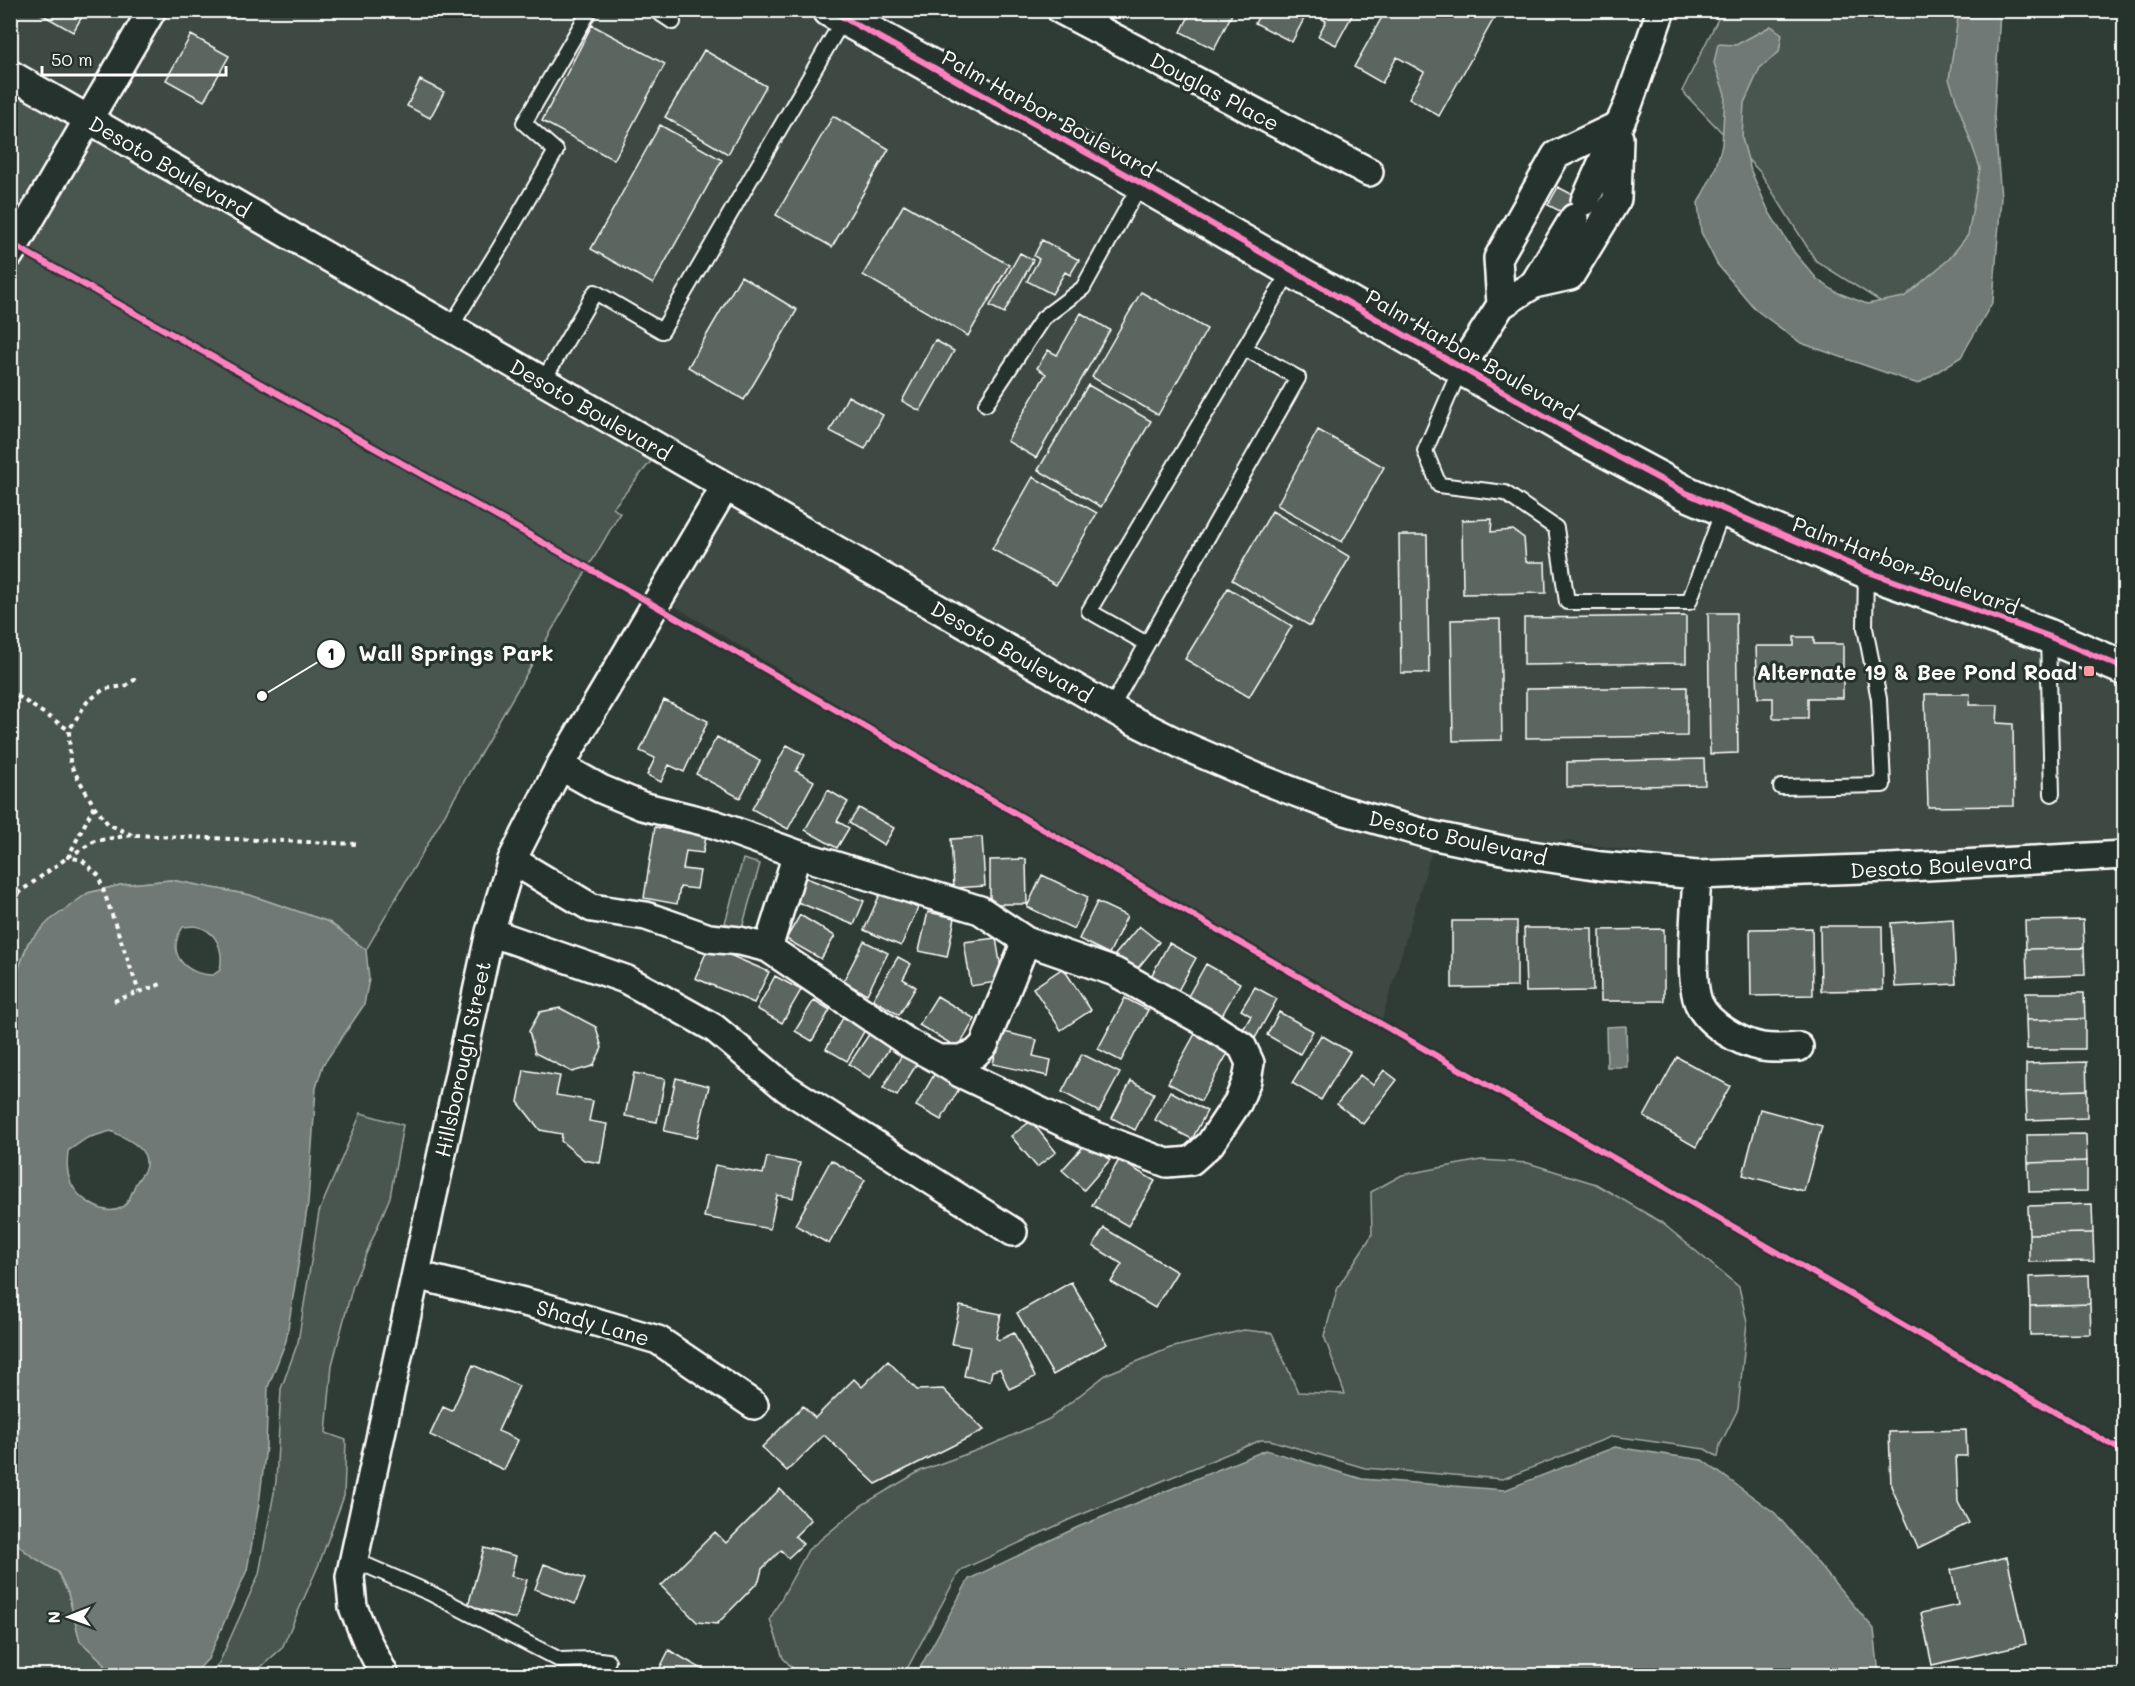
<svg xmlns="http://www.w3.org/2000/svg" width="2135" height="1686" font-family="Mali,sans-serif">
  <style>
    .built { fill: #3c4842 }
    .green { fill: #4a544f; stroke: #a4aaa7; stroke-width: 1.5 }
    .water { fill: #707975; stroke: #a9afac; stroke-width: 1.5; fill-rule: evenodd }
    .building { fill: #5b6661; stroke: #fff; stroke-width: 1.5 }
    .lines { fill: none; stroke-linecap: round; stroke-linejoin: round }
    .lane-casing { stroke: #fff; stroke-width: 18 }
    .street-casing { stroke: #fff; stroke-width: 32 }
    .secondary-casing { stroke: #fff; stroke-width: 38 }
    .path { stroke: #fff; stroke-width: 4; stroke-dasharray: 4.5 4.5; stroke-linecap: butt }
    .lane { stroke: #26332d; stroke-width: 14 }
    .street { stroke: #26332d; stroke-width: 27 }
    .secondary { stroke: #26332d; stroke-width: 33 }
    .cycleway-casing { stroke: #26332d; stroke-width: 10 }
    .cycleway { stroke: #ff80c0; stroke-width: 6 }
    .poi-dot { fill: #ff9aa2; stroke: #26332d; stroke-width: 2 }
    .labels { text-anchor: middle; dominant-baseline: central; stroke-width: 6; stroke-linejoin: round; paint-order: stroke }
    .street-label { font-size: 21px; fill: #fff; stroke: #26332d }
    .poi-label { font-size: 21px; font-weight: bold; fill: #fff; stroke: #26332d; text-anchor: end }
    .leader { fill: none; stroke: #fff; stroke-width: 2 }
    .callout-dot { fill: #fff; stroke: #26332d; stroke-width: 2 }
    .mark-label { font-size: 18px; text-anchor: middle; font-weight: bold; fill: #111 }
    .callout-label { font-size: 22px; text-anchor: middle; font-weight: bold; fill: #fff; stroke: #26332d; stroke-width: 6; stroke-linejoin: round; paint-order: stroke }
  </style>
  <rect width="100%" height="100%" fill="#2f3b35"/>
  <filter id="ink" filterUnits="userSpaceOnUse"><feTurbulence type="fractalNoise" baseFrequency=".0167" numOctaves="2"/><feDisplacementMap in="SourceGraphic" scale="12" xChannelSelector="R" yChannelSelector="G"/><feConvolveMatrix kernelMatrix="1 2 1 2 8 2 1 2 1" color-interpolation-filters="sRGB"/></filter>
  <g filter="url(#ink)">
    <!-- built -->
    <path class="built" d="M 11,11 L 136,11 L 84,101 L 11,59 Z
      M 168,11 L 804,11 L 1061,155 L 1575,448 L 2120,680 L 2120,685 L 2124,685 L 2124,842 L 1889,855 L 1705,862 L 1566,841 L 1541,844 L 1435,823 L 1347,798 L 1261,766 L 1190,735 L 1136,707 L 109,115 Z
      M 730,505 L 1120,729 L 1176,757 L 1250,789 L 1336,821 L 1451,852 L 1431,854 L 1382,1020 L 1075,849 L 671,604 Z"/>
    <!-- green -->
    <path class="green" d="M 1722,11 L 1975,11 L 1988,153 L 1978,243 L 1894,310 L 1816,261 L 1760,172 L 1682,91 Z
      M 11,89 L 71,124 L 42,172 L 65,186 L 95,138 L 652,460 L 613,508 L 620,513 L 366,950 L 329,922 L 250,895 L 171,880 L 120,885 L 88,893 L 49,922 L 28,943 L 11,990 Z
      M 743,859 L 760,864 L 742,928 L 725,923 Z
      M 361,1113 L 403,1125 L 390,1197 L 353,1285 L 332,1365 L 326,1433 L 346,1440 L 344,1496 L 319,1564 L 282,1648 L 252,1675 L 208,1675 L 219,1663 L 259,1574 L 276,1482 L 281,1389 L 298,1342 L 319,1212 Z
      M 1481,1160 L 1528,1163 L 1596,1184 L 1661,1222 L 1739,1287 L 1747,1322 L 1738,1409 L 1720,1445 L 1718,1457 L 1705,1449 L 1613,1436 L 1503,1479 L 1365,1468 L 1270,1440 L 1261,1440 L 1073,1518 L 963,1569 L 958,1574 L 907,1669 L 898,1675 L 799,1675 L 783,1658 L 770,1619 L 808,1550 L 862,1505 L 920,1471 L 991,1445 L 1049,1419 L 1107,1374 L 1170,1348 L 1244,1330 L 1272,1333 L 1298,1392 L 1345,1394 L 1324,1336 L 1338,1287 L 1372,1235 L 1371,1192 L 1402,1175 Z
      M 10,1539 L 30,1555 L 58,1572 L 68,1593 L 80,1641 L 100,1659 L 110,1675 L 11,1675 Z"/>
    <!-- water -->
    <path class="water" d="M 1959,11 L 2000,11 L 1994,115 L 2001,197 L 1993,301 L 1961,357 L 1918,384 L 1801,343 L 1756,310 L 1717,264 L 1701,232 L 1698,203 L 1715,170 L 1722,145 L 1725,94 L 1714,63 L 1718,44 L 1736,45 L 1771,26 L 1782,34 L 1779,52 L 1760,68 L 1744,103 L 1742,138 L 1751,171 L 1769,212 L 1794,252 L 1817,279 L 1836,292 L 1867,304 L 1904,297 L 1949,259 L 1968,235 L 1980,168 L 1949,79 Z
      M 171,880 L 250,895 L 329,922 L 366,950 L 369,979 L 364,1005 L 323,1065 L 316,1088 L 308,1203 L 286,1341 L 268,1387 L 266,1446 L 259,1504 L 247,1570 L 208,1659 L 193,1675 L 110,1675 L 100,1659 L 80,1641 L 68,1593 L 58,1572 L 30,1555 L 11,1539 L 11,990 L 28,943 L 49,921 L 88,893 L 120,885 ZM 195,926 C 217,930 224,950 220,970 L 213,975 C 185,975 165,953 183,927 ZM 111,1131 C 125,1138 152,1148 145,1169 C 143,1174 138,1179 135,1185 C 132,1192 129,1204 121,1208 C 103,1217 78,1198 71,1183 C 66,1172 67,1161 68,1151 L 87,1138 Z
      M 1626,1026 L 1627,1067 L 1607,1067 L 1606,1027 Z
      M 1615,1447 L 1702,1460 L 1775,1513 L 1874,1629 L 1879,1675 L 916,1675 L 969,1579 L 1078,1527 L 1266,1450 L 1362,1479 L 1505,1490 Z"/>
    <!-- building -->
    <path class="building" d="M 34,10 L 86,10 L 73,32 Z
      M 1192,10 L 1234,10 L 1214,49 L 1181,32 Z
      M 1262,10 L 1355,10 L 1336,45 L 1318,36 L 1326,21 L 1308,11 L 1292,42 L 1255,23 Z
      M 1386,10 L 1493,10 L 1497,13 L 1439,116 L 1409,98 L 1424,72 L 1397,57 L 1382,83 L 1354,67 Z
      M 592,25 L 665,64 L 614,160 L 542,121 Z
      M 191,35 L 229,56 L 204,101 L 166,80 Z
      M 704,50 L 766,86 L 728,154 L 665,117 Z
      M 420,80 L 444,92 L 430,118 L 407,106 Z
      M 833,116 L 889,149 L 832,247 L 776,215 Z
      M 660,125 L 722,160 L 653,284 L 591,249 Z
      M 1558,187 L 1598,208 L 1589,226 L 1548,205 Z
      M 904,204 L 1009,265 L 968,336 L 863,275 Z
      M 1042,240 L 1079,260 L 1070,275 L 1065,272 L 1052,294 L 1027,281 L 1039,259 L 1034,256 Z
      M 1020,253 L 1033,260 L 1004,313 L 990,306 Z
      M 741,276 L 797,310 L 744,400 L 688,367 Z
      M 1141,292 L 1207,329 L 1158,415 L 1092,377 Z
      M 1081,313 L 1110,330 L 1036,458 L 1007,441 L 1046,374 L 1037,368 L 1048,350 L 1057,355 Z
      M 935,340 L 954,351 L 920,411 L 902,401 Z
      M 1088,385 L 1151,421 L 1101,507 L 1038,470 Z
      M 848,396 L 883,415 L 865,449 L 830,431 Z
      M 1318,430 L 1384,467 L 1342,542 L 1277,505 Z
      M 1033,477 L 1097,513 L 1056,585 L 992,549 Z
      M 1272,511 L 1350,557 L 1310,626 L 1232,580 Z
      M 1492,519 L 1491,532 L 1513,530 L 1524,538 L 1526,562 L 1545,562 L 1546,593 L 1463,594 L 1462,520 Z
      M 1399,535 L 1427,535 L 1429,673 L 1401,673 Z
      M 1228,588 L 1292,626 L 1249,697 L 1185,659 Z
      M 1708,613 L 1736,613 L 1738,753 L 1710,754 Z
      M 1686,616 L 1686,663 L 1524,665 L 1524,618 Z
      M 1500,619 L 1502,740 L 1453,741 L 1451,620 Z
      M 1794,637 L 1814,637 L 1814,644 L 1843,644 L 1843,698 L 1808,698 L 1808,718 L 1773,718 L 1773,698 L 1758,698 L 1756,646 L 1794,646 Z
      M 1687,687 L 1687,736 L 1526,738 L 1526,689 Z
      M 1925,694 L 1970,694 L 1969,705 L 1998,705 L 1997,723 L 2013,724 L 2014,806 L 1928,807 Z
      M 664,700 L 708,721 L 684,772 L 669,765 L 661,782 L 647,775 L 655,758 L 640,751 Z
      M 717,737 L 760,761 L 740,798 L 696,774 Z
      M 787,745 L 805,755 L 796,771 L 814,781 L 788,829 L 752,809 Z
      M 1704,759 L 1705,785 L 1567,787 L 1567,762 Z
      M 828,790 L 848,802 L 837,821 L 849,828 L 837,848 L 805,830 Z
      M 859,808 L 894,828 L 884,845 L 849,823 Z
      M 655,827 L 706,836 L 703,853 L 686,851 L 683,869 L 700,871 L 697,889 L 680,887 L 677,904 L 644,898 Z
      M 982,837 L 985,886 L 954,888 L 951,839 Z
      M 1026,859 L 1027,904 L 990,904 L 990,860 Z
      M 1042,875 L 1088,897 L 1074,929 L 1027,907 Z
      M 804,877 L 864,901 L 854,925 L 795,901 Z
      M 881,892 L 918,908 L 901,946 L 864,930 Z
      M 1097,902 L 1127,916 L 1109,954 L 1079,939 Z
      M 928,912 L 955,918 L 947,957 L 919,951 Z
      M 800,915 L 835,936 L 821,959 L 786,939 Z
      M 1953,919 L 1956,984 L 1895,987 L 1891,923 Z
      M 2083,920 L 2084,948 L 2026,949 L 2025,921 Z
      M 1452,921 L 1517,921 L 1517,987 L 1452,988 Z
      M 1139,926 L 1159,942 L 1134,973 L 1114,956 Z
      M 1820,926 L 1882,926 L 1883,990 L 1821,991 Z
      M 1524,928 L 1592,928 L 1593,991 L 1526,992 Z
      M 1812,928 L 1813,995 L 1751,996 L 1750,929 Z
      M 1664,929 L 1664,1001 L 1601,1001 L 1600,930 Z
      M 996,938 L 1003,981 L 971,986 L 964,942 Z
      M 864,941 L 888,953 L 867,994 L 843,982 Z
      M 1169,943 L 1196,958 L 1175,996 L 1148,982 Z
      M 709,946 L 769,972 L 754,1003 L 695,978 Z
      M 2084,948 L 2085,975 L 2027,977 L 2026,949 Z
      M 898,957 L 911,964 L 903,979 L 916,987 L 899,1015 L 873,999 Z
      M 1206,964 L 1240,983 L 1220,1019 L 1186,1000 Z
      M 1063,968 L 1091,1010 L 1061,1030 L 1033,988 Z
      M 775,976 L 801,990 L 782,1023 L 757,1009 Z
      M 1255,987 L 1277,999 L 1254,1040 L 1241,1033 L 1251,1016 L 1241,1010 Z
      M 2026,993 L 2084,993 L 2085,1019 L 2026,1020 Z
      M 937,996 L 975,1019 L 958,1048 L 919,1025 Z
      M 1125,998 L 1148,1010 L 1121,1061 L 1098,1049 Z
      M 814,1000 L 830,1010 L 812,1041 L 795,1031 Z
      M 560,1008 L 596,1027 L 602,1048 L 593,1066 L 572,1072 L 535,1053 L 529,1031 L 540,1012 Z
      M 1279,1012 L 1313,1031 L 1300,1054 L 1267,1035 Z
      M 844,1016 L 866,1028 L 847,1061 L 826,1049 Z
      M 2085,1019 L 2085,1049 L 2027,1049 L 2026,1020 Z
      M 1000,1031 L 1037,1040 L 1033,1056 L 1051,1060 L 1048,1076 L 993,1064 Z
      M 1196,1032 L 1229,1051 L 1201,1101 L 1168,1083 Z
      M 870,1033 L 891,1046 L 870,1078 L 849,1064 Z
      M 1321,1035 L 1350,1052 L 1321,1100 L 1292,1083 Z
      M 903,1053 L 918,1062 L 897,1096 L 883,1088 Z
      M 1082,1054 L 1120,1073 L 1099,1112 L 1062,1092 Z
      M 1677,1057 L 1730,1086 L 1696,1147 L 1644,1117 Z
      M 2086,1062 L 2087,1090 L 2026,1092 L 2026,1064 Z
      M 524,1070 L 560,1076 L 556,1095 L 593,1101 L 589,1121 L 607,1124 L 600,1163 L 584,1160 L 561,1141 L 562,1134 L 540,1130 L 518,1102 Z
      M 1384,1070 L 1397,1080 L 1363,1124 L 1337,1104 L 1360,1075 L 1373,1085 Z
      M 634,1073 L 665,1079 L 657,1122 L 625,1116 Z
      M 935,1073 L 960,1087 L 941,1120 L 916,1106 Z
      M 676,1078 L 709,1086 L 697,1138 L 664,1131 Z
      M 1131,1081 L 1154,1093 L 1135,1130 L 1112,1118 Z
      M 2087,1090 L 2087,1118 L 2027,1120 L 2026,1092 Z
      M 1170,1091 L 1207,1111 L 1192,1139 L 1155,1120 Z
      M 1760,1109 L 1822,1126 L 1804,1191 L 1743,1175 Z
      M 1031,1121 L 1056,1152 L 1037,1167 L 1011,1136 Z
      M 2086,1134 L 2087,1161 L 2028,1163 L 2027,1135 Z
      M 1088,1141 L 1110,1160 L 1084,1190 L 1062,1170 Z
      M 767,1157 L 800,1163 L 793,1198 L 777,1195 L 770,1229 L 704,1217 L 715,1165 L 763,1174 Z
      M 831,1160 L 865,1180 L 829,1244 L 795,1225 Z
      M 1119,1160 L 1155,1181 L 1128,1226 L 1092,1205 Z
      M 2087,1161 L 2087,1191 L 2029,1192 L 2028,1163 Z
      M 2092,1204 L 2093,1233 L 2029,1234 L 2028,1206 Z
      M 1104,1228 L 1177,1272 L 1155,1308 L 1111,1282 L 1122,1264 L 1093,1246 Z
      M 2093,1233 L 2094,1261 L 2029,1262 L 2029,1234 Z
      M 2089,1275 L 2090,1304 L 2030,1306 L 2029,1277 Z
      M 1071,1282 L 1107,1344 L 1053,1375 L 1017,1313 Z
      M 2090,1304 L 2091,1334 L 2030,1335 L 2030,1306 Z
      M 960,1306 L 1001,1314 L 996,1338 L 999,1340 L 1014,1333 L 1035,1377 L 1009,1389 L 1000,1369 L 992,1371 L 990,1381 L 964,1376 L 970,1347 L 952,1344 Z
      M 888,1361 L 917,1390 L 943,1389 L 984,1430 L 876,1484 L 824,1435 L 787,1471 L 762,1447 L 803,1406 L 815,1418 L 854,1379 L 862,1387 Z
      M 473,1365 L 519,1386 L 498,1431 L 518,1440 L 504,1470 L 430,1435 L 443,1407 L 452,1411 Z
      M 1966,1430 L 1967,1456 L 1956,1456 L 1958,1502 L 1969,1523 L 1918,1548 L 1891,1486 L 1889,1432 Z
      M 780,1489 L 811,1520 L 795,1536 L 803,1544 L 788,1558 L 781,1550 L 762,1569 L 759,1581 L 717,1624 L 697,1622 L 661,1586 L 715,1532 L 726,1543 Z
      M 484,1548 L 516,1556 L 511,1576 L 527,1580 L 516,1619 L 468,1606 Z
      M 2007,1557 L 2026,1644 L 1932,1665 L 1921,1613 L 1958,1605 L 1951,1570 Z
      M 544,1564 L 585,1579 L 575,1604 L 535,1589 Z
      M 669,1650 L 714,1676 L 656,1676 Z"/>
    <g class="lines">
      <!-- lane casing -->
      <g class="lane-casing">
        <path id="lane" d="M 655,10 L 673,22
          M 450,328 L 499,249 L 556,151 L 524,123 L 590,10
          M 1461,367 L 1425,451 L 1439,485 L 1505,493 L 1556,528 L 1567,602 L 1689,602 L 1723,510
          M 543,381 L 595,292 L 662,331 L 844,18
          M 986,404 L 1043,318 L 1083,288 L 1141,183
          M 2048,637 L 2052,794
          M 1147,644 L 1298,378 L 1244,348
          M 1111,708 L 1147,644 L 1089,611 L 1291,269
          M 1781,787 L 1883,785 L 1879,699 L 1865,628 L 1866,571
          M 354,1560 L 430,1593 L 560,1660 L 591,1659 L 608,1661"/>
      </g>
      <!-- street casing -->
      <g class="street-casing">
        <path id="street" d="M 1061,10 L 1369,172
          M 10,74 L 1128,718 L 1184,746 L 1256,777 L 1342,810 L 1431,835 L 1512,852 L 1601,866 L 1697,875 L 1890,868 L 2124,855
          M 1585,201 L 1628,105 L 1661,10
          M 10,254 L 152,10
          M 1534,284 L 1570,276 L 1617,199 L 1619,138
          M 1501,305 L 1498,258 L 1556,155 L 1619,125
          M 1461,367 L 1501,305 L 1534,284 L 1574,218
          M 560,766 L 601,789 L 642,806 L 714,824 L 797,854 L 980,910 L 1026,941 L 1115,972 L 1208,1024 L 1242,1046 L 1250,1063 L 1247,1080 L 1238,1102 L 1210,1144 L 1191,1161 L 1167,1163 L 1077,1129 L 960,1073 L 938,1059
          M 512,860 L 592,908 L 646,916 L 709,938 L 740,941 L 768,948 L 910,1044 L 938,1059 L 960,1059 L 975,1054 L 984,1045 L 1026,941
          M 1697,875 C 1696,904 1688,980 1699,1004 C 1708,1024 1740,1043 1762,1047 C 1774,1049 1786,1048 1799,1047
          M 490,932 L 625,979 L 657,996 L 714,1028 L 786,1088 L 1013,1232
          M 768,948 L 797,854
          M 416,1275 L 544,1307 L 658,1340 L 754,1405
          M 385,1676 L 366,1639 L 353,1607 L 350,1577 L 490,932 L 512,860 L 560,766 L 725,487"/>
      </g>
      <!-- secondary casing -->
      <g class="secondary-casing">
        <path id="secondary" d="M 830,10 L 1141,183 L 1583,438 L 1684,492 L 1866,571 L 2048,636 L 2124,668"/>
      </g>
      <!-- path -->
      <path class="path" d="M 10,691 L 69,730
        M 94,806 L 68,857 L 82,860 L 98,875 L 139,992
        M 132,835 L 108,824 L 94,806 L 70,764 L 69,730 L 87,702 L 104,689 L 125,686 L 139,677
        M 10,899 L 68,857 L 95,841 L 132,835 L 358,844
        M 114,1001 L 164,983"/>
      <!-- lane -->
      <use href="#lane" class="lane"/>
      <!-- street -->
      <use href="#street" class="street"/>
      <!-- secondary -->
      <use href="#secondary" class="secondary"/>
      <!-- cycleway casing -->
      <g class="cycleway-casing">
        <path id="cycleway" d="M 830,10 L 1141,183 L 1583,438 L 1684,492 L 1866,571 L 2048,636 L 2124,668
          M 10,243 L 654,605 L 2124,1452"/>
      </g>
      <!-- cycleway -->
      <use href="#cycleway" class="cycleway"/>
    </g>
  </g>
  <!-- markers -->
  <rect class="poi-dot" x="2083" y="665" width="12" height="12" rx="3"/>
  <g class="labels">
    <!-- street labels -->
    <g class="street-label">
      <text transform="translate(1215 91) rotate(28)">Douglas Place</text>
      <text transform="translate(1049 113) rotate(29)">Palm Harbor Boulevard</text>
      <text transform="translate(170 166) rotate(30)">Desoto Boulevard</text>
      <text transform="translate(1472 354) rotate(30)">Palm Harbor Boulevard</text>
      <text transform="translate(591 409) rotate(30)">Desoto Boulevard</text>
      <text transform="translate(1906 565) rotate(21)">Palm Harbor Boulevard</text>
      <text transform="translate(1012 651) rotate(30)">Desoto Boulevard</text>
      <text transform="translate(1458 837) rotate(13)">Desoto Boulevard</text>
      <text transform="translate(1941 865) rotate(-3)">Desoto Boulevard</text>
      <text transform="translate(462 1059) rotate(-78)">Hillsborough Street</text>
      <text transform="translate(593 1322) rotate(16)">Shady Lane</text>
    </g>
    <!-- poi labels -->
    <g class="poi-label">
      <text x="2077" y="671">Alternate 19 &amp; Bee Pond Road</text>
    </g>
  </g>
  <!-- callouts -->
  <path class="leader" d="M262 696L331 654"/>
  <g class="callout-dot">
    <circle cx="262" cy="696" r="6"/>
    <circle cx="331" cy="654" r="15"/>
  </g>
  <g class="mark-label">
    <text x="331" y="660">1</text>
  </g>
  <g class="callout-label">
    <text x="456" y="661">Wall Springs Park</text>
  </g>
  <!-- margin -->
  <rect width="2135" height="1686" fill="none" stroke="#26332d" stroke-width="36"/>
  <rect x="18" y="18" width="2099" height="1650" fill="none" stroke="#fff" stroke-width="2" filter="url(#ink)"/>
  <!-- north arrow -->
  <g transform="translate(69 1617) rotate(269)" stroke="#26332d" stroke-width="4.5" paint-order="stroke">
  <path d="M0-4.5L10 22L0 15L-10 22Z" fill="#ffffff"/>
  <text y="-9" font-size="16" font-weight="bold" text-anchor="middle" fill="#ffffff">N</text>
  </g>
  <!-- scale -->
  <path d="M42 66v9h184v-9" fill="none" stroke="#ffffff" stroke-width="3"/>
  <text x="51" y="66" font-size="18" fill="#ffffff" stroke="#26332d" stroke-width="4.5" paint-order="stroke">50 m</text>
</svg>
